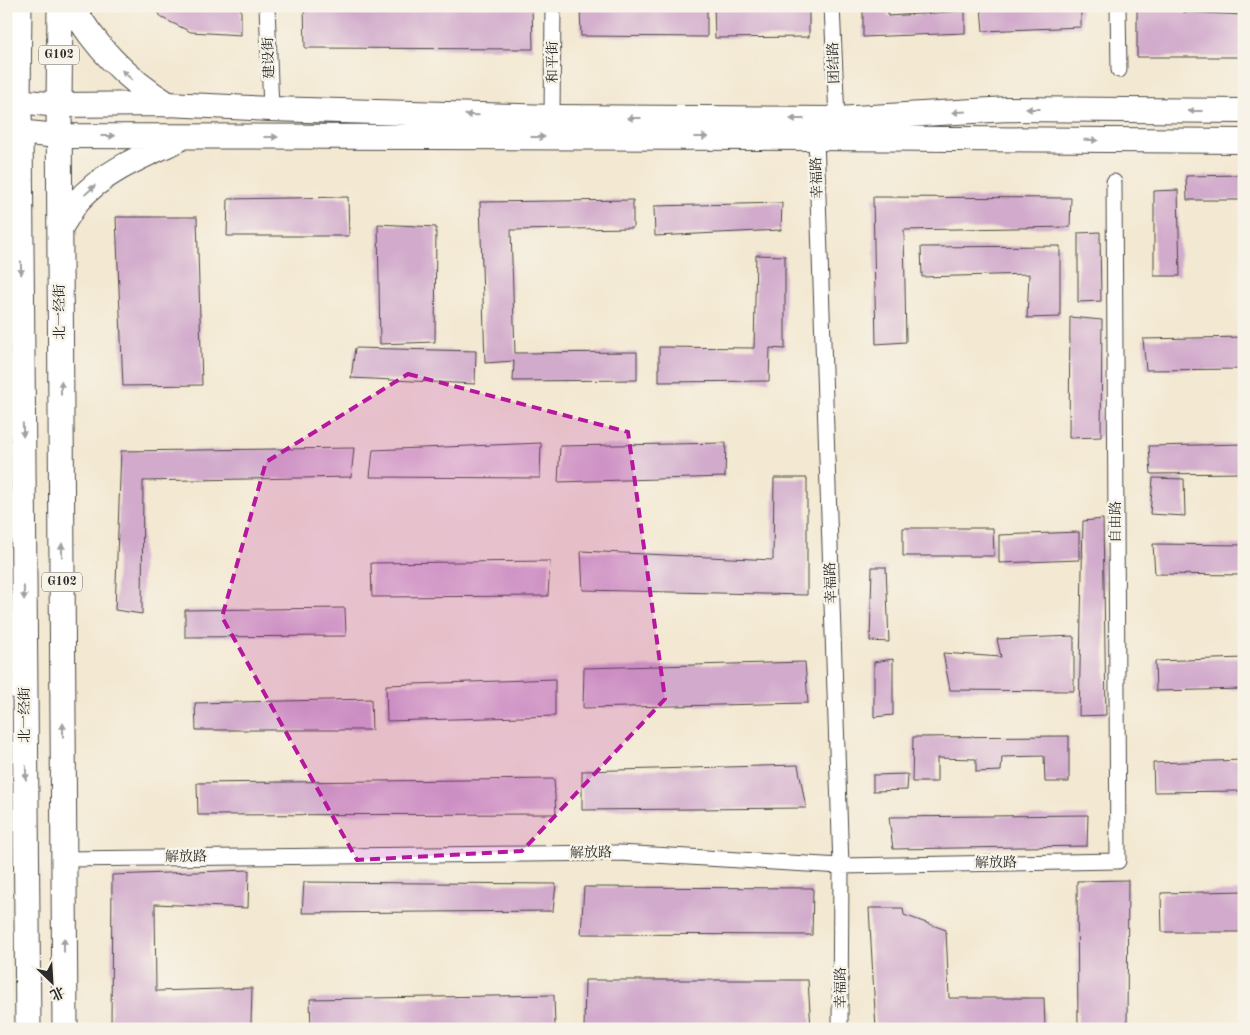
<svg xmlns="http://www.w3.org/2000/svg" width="1250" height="1035" font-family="'Old Standard TT','Noto Serif SC',serif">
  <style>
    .building { fill: #d2abcc }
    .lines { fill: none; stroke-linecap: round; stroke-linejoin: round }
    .minor-casing { stroke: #494744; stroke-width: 17 }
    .primary-casing { stroke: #494744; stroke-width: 26 }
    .trunk-casing { stroke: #494744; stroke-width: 27 }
    .minor { stroke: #fff; stroke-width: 15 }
    .primary { stroke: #fff; stroke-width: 24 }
    .trunk { stroke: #fff; stroke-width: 25 }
    .oneway { fill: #a0a0a0 }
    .marked { fill: #b5179e; fill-opacity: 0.2; stroke: #b5179e; stroke-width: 4; stroke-dasharray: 10 6; stroke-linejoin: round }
    .labels { text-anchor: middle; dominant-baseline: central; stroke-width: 5; stroke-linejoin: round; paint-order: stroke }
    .shield { fill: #f7f3e8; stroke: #686764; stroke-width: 1 }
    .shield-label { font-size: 12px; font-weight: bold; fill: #2b2b2b }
    .street-label { font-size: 14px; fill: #2b2b2b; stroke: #f7f3e8 }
  </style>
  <rect width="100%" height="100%" fill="#f7f3e8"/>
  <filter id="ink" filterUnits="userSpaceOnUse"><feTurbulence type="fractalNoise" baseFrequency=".02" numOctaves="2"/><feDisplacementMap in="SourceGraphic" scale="10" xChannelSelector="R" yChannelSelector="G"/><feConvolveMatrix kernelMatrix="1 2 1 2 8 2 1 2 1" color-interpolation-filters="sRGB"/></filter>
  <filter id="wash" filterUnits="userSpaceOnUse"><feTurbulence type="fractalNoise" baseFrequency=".0096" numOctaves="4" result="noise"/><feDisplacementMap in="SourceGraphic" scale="20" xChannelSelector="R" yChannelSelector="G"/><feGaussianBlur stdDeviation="1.12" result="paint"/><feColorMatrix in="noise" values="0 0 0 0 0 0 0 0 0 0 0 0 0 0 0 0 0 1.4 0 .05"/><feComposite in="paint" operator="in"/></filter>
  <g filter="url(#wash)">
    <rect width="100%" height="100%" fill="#f3e8d1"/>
    <g id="blocks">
      <!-- building -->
      <path class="building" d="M 154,6 L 241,6 L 241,35 L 191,32 L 162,18 Z
        M 304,6 L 532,6 L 533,49 L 305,48 Z
        M 707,6 L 707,37 L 581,36 L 580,8 Z
        M 714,6 L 809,6 L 809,37 L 715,38 Z
        M 863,6 L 888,6 L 888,16 L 965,11 L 965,33 L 863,37 Z
        M 1081,6 L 1081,27 L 983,31 L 981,7 Z
        M 1137,6 L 1183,6 L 1183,12 L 1244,15 L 1244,57 L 1137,57 Z
        M 1244,175 L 1244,200 L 1187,200 L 1186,176 Z
        M 1178,190 L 1180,276 L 1154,276 L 1154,191 Z
        M 348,197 L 349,236 L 227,236 L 228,199 Z
        M 873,197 L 1071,198 L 1070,227 L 904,230 L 906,342 L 876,344 Z
        M 633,200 L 633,228 L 511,230 L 515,353 L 637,352 L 637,380 L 513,381 L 514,361 L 485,363 L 480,202 Z
        M 782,203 L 781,230 L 655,236 L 654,206 Z
        M 116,217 L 197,217 L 202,385 L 123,386 Z
        M 378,224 L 436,227 L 435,342 L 380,344 Z
        M 1100,232 L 1101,301 L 1078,302 L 1078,233 Z
        M 1060,246 L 1060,317 L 1027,318 L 1029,274 L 922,277 L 921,247 Z
        M 756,255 L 785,256 L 785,349 L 770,348 L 769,381 L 659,382 L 659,347 L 754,348 Z
        M 1070,317 L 1102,320 L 1101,437 L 1069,438 Z
        M 1244,337 L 1244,369 L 1146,370 L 1143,339 Z
        M 355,348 L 476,351 L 475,384 L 351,378 Z
        M 541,443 L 540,478 L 370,477 L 373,450 Z
        M 726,443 L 725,477 L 558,482 L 560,446 Z
        M 1244,444 L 1244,473 L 1151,474 L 1149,446 Z
        M 354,448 L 351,477 L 143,481 L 142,614 L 115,610 L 121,451 Z
        M 774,478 L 807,478 L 807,595 L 583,590 L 581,551 L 773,560 Z
        M 1153,478 L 1184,479 L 1185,516 L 1150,514 Z
        M 1103,519 L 1106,715 L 1079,716 L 1083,521 Z
        M 903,528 L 993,528 L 994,556 L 903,556 Z
        M 1079,532 L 1079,560 L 999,563 L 999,535 Z
        M 1153,544 L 1244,545 L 1244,575 L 1155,574 Z
        M 550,561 L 548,596 L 372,597 L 371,563 Z
        M 872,567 L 886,567 L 889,642 L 870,641 Z
        M 345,608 L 346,636 L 185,637 L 185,610 Z
        M 1074,636 L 1074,691 L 950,690 L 943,653 L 1001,657 L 997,639 Z
        M 1244,658 L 1244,689 L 1156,691 L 1155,661 Z
        M 893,659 L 893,715 L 874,717 L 874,662 Z
        M 805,662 L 808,703 L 583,708 L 584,668 Z
        M 555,679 L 555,716 L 387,721 L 386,685 Z
        M 371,699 L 372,730 L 196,730 L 195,703 Z
        M 1069,736 L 1069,782 L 1045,782 L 1044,756 L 1002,757 L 1001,771 L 976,772 L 976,759 L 937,758 L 937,782 L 912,782 L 913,737 Z
        M 1244,760 L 1244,791 L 1154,792 L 1153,763 Z
        M 798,765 L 806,808 L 582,810 L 582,771 Z
        M 908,774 L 907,790 L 873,791 L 873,775 Z
        M 554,779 L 556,814 L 198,815 L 197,783 Z
        M 1088,815 L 1087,846 L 893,849 L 889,817 Z
        M 249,870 L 248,908 L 155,904 L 156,991 L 252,988 L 251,1025 L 160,1027 L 160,1029 L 111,1029 L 112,875 Z
        M 1128,880 L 1127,1029 L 1078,1029 L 1077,881 Z
        M 304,882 L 556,884 L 553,911 L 302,913 Z
        M 584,887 L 813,888 L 812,935 L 581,934 Z
        M 1244,891 L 1244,932 L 1162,932 L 1161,893 Z
        M 869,908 L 903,908 L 904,915 L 946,930 L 949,998 L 1044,998 L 1045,1029 L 876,1029 Z
        M 585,980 L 808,980 L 811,1029 L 584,1029 Z
        M 554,995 L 555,1027 L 311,1028 L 310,999 Z"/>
    </g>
  </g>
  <g filter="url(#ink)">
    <use href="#blocks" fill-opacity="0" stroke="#494744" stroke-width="1"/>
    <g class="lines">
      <!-- minor casing -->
      <g class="minor-casing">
        <path id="minor" d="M 267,6 L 271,109
          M 832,6 L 837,119
          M 1118,6 L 1119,70
          M 552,117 L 553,6
          M 816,138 L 841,866 L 840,1029
          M 6,690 L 25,690
          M 64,859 L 619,853 L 841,866 L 1118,861 L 1114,182"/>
      </g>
      <!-- primary casing -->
      <g class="primary-casing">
        <path id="primary" d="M 6,100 L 59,105 L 167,104 L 271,109 L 552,117 L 837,119 L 1008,109 L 1244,111
          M 6,131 L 59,136 L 816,138 L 1244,141
          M 60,228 C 66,220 71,210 77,202 C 103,172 143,156 178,140"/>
      </g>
      <!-- trunk casing -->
      <g class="trunk-casing">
        <path id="trunk" d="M 19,6 L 18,101 L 20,131 L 28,1029
          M 60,6 L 59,105 L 65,1029
          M 72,6 C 95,47 127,79 167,104"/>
      </g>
      <!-- minor -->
      <use href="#minor" class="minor"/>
      <!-- primary -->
      <use href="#primary" class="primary"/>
      <!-- trunk -->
      <use href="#trunk" class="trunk"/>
    </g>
    <!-- one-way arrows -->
    <defs><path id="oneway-solid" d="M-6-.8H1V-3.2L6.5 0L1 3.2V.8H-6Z" transform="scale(1.25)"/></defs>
    <g class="oneway">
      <use href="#oneway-solid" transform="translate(127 75) rotate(-138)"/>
      <use href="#oneway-solid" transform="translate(1033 109) rotate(-180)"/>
      <use href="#oneway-solid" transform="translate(1195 111) rotate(-180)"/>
      <use href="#oneway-solid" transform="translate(959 112) rotate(177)"/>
      <use href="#oneway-solid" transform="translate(472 115) rotate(-178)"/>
      <use href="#oneway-solid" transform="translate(634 118) rotate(-180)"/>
      <use href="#oneway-solid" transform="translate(797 119) rotate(-180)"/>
      <use href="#oneway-solid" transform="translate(108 136)"/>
      <use href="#oneway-solid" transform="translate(271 137)"/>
      <use href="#oneway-solid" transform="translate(538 137)"/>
      <use href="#oneway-solid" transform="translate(701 137)"/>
      <use href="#oneway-solid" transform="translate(1091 140) rotate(1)"/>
      <use href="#oneway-solid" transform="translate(90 190) rotate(-43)"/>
      <use href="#oneway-solid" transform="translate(21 268) rotate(89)"/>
      <use href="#oneway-solid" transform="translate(61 388) rotate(-90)"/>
      <use href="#oneway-solid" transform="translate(23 430) rotate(89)"/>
      <use href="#oneway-solid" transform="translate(62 550) rotate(-90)"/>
      <use href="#oneway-solid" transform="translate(24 593) rotate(89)"/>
      <use href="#oneway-solid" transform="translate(63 730) rotate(-90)"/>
      <use href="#oneway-solid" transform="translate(26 773) rotate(90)"/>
      <use href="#oneway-solid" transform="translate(64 945) rotate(-90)"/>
    </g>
  </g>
  <!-- marked area -->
  <path class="marked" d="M 408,374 L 628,432 L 665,699 L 522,851 L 357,860 L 222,617 L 266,462 Z"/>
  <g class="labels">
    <!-- shield labels -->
    <g class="shield">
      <rect x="39" y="45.5" width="40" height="19" rx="4"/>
      <rect x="42" y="572.5" width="40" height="19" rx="4"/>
    </g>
    <g class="shield-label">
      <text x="59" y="55">G102</text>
      <text x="62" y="582">G102</text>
    </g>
    <!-- street labels -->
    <g class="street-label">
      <text transform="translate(269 58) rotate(-92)">建设街</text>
      <text transform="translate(553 62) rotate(-90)">和平街</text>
      <text transform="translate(834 63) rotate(-92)">团结路</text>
      <text transform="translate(817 178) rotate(-92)">幸福路</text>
      <text transform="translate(60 312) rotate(-90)">北一经街</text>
      <text transform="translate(1116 522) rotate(-90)">自由路</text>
      <text transform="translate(831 583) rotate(-92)">幸福路</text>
      <text transform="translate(25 715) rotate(-90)">北一经街</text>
      <text transform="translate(591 853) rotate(-1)">解放路</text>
      <text transform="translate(186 857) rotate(-1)">解放路</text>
      <text transform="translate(996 863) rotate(-1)">解放路</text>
      <text transform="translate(841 988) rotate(-90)">幸福路</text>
    </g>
  </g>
  <!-- margin -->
  <rect width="1250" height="1035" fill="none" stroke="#f7f3e8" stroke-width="25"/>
  <!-- north arrow -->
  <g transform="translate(52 982) rotate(155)" stroke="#f7f3e8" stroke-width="4" paint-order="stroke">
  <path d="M0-4L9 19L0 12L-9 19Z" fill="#2b2b2b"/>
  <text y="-8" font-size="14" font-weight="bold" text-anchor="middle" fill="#2b2b2b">北</text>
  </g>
</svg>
